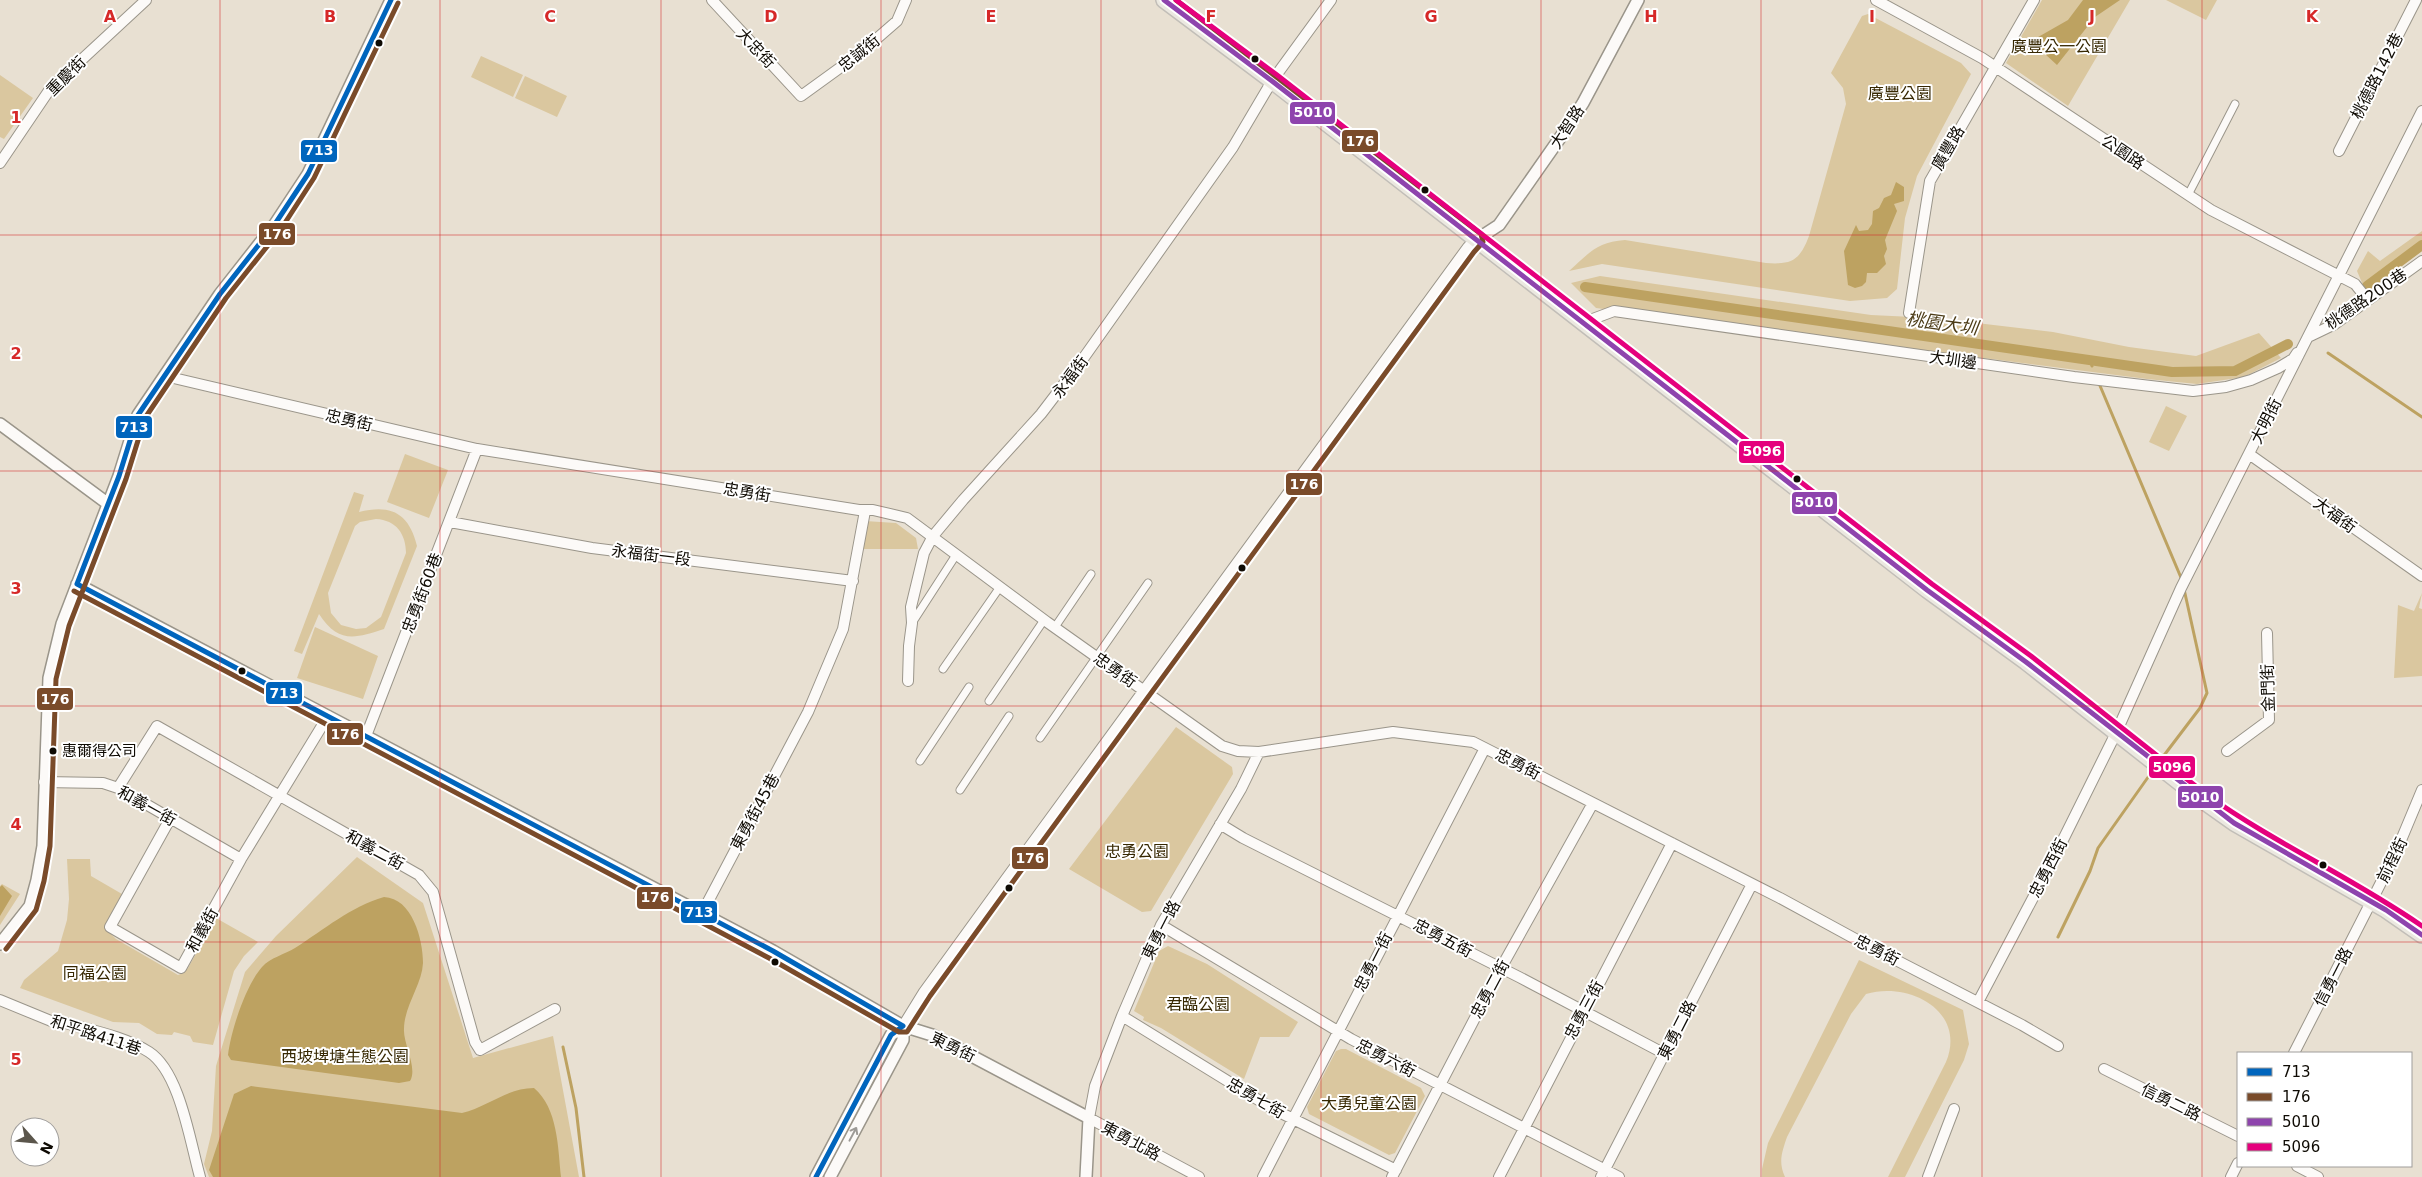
<svg xmlns="http://www.w3.org/2000/svg" width="2422" height="1177" font-family="'DejaVu Sans','Noto Sans TC',sans-serif">
  <style>
    .green { fill: #dac79f; fill-rule: evenodd }
    .water { fill: #bda261 }
    .lines { fill: none; stroke-linecap: round; stroke-linejoin: round }
    .stream { stroke: #bda261; stroke-width: 3 }
    .canal { stroke: #bda261; stroke-width: 10 }
    .pedestrian-casing { stroke: #9a958a; stroke-width: 9 }
    .minor-casing { stroke: #9a958a; stroke-width: 12 }
    .tertiary-casing { stroke: #9a958a; stroke-width: 14 }
    .primary-casing { stroke: #c2beb8; stroke-width: 18 }
    .pedestrian { stroke: #fcfaf8; stroke-width: 7 }
    .minor { stroke: #fcfaf8; stroke-width: 10 }
    .tertiary { stroke: #fcfaf8; stroke-width: 11 }
    .primary { stroke: #ebe8e0; stroke-width: 15 }
    .bus-1-casing { stroke: #fff; stroke-width: 9 }
    .bus-2-casing { stroke: #fff; stroke-width: 9 }
    .bus-3-casing { stroke: #fff; stroke-width: 9 }
    .bus-4-casing { stroke: #fff; stroke-width: 9 }
    .bus-1 { stroke: #0065bd; stroke-width: 5 }
    .bus-2 { stroke: #7a4b2a; stroke-width: 5 }
    .bus-3 { stroke: #8e44ad; stroke-width: 5 }
    .bus-4 { stroke: #e5007d; stroke-width: 5 }
    .oneway { stroke: #9d9a96 }
    .grid { fill: none; stroke: #d62828; stroke-width: 1; stroke-opacity: 0.55 }
    .bus-dot { fill: #0f0b04; stroke: #fff; stroke-width: 2 }
    .labels { text-anchor: middle; dominant-baseline: central; stroke-width: 4; stroke-linejoin: round; paint-order: stroke }
    .bus-label { font-size: 15px; fill: #0f0b04; stroke: #fff; text-anchor: start }
    .park-label { font-size: 16px; fill: #372802; stroke: #fff }
    .street-label { font-size: 16px; fill: #0f0b04; stroke: #fff }
    .water-label { font-size: 18px; font-style: italic; fill: #4e3e1a; stroke: #fff }
    .grid-label { font-size: 16px; text-anchor: middle; font-weight: bold; fill: #d62828; stroke: #fff; stroke-width: 4; stroke-linejoin: round; paint-order: stroke }
    .line-badge { stroke: #fff; stroke-width: 2 }
    .badge-label { font-size: 14px; text-anchor: middle; font-weight: bold; fill: #fff }
  </style>
  <rect width="100%" height="100%" fill="#e8e0d2"/>
  <!-- green -->
  <path class="green" d="M 2042,0 L 2130,0 L 2068,106 L 2006,63 Z
    M 2166,0 L 2217,0 L 2206,20 Z
    M 1868,14 L 1961,63 L 1971,74 L 1917,176 L 1905,218 L 1897,289 L 1887,298 L 1850,301 L 1602,264 L 1569,271 C 1589,253 1597,242 1625,240 L 1766,263 C 1792,265 1800,260 1809,236 L 1846,104 L 1843,88 L 1831,73 L 1862,16 Z
    M 481,56 L 523,75 L 513,97 L 471,77 Z
    M 0,75 L 33,98 L 4,139 L 0,137 Z
    M 525,76 L 567,96 L 557,117 L 515,98 Z
    M 2422,231 L 2422,241 L 2363,285 L 2357,271 L 2368,251 L 2380,261 Z
    M 1600,276 L 1871,315 L 1934,318 L 2053,332 L 2129,347 L 2196,356 L 2259,333 L 2281,358 L 2244,377 L 2197,384 L 2147,379 L 1596,308 L 1571,283 Z
    M 2166,406 L 2187,416 L 2169,451 L 2149,442 Z
    M 405,454 L 448,470 L 429,518 L 387,502 Z
    M 354,492 L 364,495 L 359,512 C 391,504 409,513 417,546 L 384,629 C 354,639 338,643 319,614 L 302,654 L 294,651 ZM 376,519 C 396,520 406,534 406,553 L 381,617 L 366,628 L 356,629 L 341,625 L 331,613 L 328,593 L 355,526 L 360,522 Z
    M 865,521 L 896,523 L 916,538 L 918,549 L 860,549 Z
    M 2422,593 L 2419,608 L 2422,609 L 2422,676 L 2394,678 L 2398,605 L 2414,611 Z
    M 315,627 L 378,656 L 363,699 L 297,678 Z
    M 1176,727 L 1232,767 L 1233,774 L 1151,911 L 1142,912 L 1069,869 Z
    M 357,857 L 423,903 L 473,1058 L 553,1036 L 579,1177 L 209,1177 L 204,1164 L 212,1131 L 216,1066 L 245,972 L 276,936 Z
    M 67,859 L 90,859 L 91,876 L 122,894 L 110,916 L 106,929 L 116,939 L 178,975 L 183,973 L 188,968 L 216,918 L 258,942 L 244,956 L 234,971 L 213,1045 L 193,1042 L 190,1036 L 174,1032 L 172,1035 L 157,1034 L 139,1023 L 113,1022 L 20,988 L 24,980 L 58,951 L 67,920 L 69,899 Z
    M 2,884 L 20,894 L 0,925 L 0,886 Z
    M 1168,946 L 1207,964 L 1298,1022 L 1289,1037 L 1260,1037 L 1244,1079 L 1161,1028 L 1143,1020 L 1144,1017 L 1134,1011 L 1159,951 Z
    M 1859,960 L 1963,1010 L 1969,1044 L 1964,1060 L 1905,1177 L 1888,1177 L 1946,1062 C 1967,1011 1909,981 1866,994 L 1851,1014 L 1787,1137 C 1782,1152 1778,1162 1785,1177 L 1762,1177 L 1762,1169 L 1768,1143 Z
    M 1341,1049 L 1346,1049 L 1421,1088 L 1425,1096 L 1395,1153 L 1389,1155 L 1309,1114 L 1307,1107 L 1336,1051 Z"/>
  <!-- water -->
  <path class="water" d="M 2083,0 L 2120,0 L 2095,17 L 2057,65 L 2031,41 L 2068,20 Z
    M 1896,182 L 1904,187 L 1904,201 L 1894,204 L 1897,211 L 1885,240 L 1887,249 L 1884,256 L 1886,264 L 1877,273 L 1867,273 L 1866,282 L 1862,286 L 1855,288 L 1848,285 L 1844,251 L 1856,225 L 1859,231 L 1868,230 L 1872,224 L 1873,211 L 1879,208 L 1884,198 L 1891,195 Z
    M 2,885 L 12,896 L 0,916 L 0,887 Z
    M 384,897 C 412,898 423,939 423,963 C 422,985 404,1006 404,1029 C 403,1044 418,1068 410,1081 L 399,1083 L 231,1060 L 228,1055 C 231,1030 246,985 262,967 C 270,958 285,954 295,948 C 325,929 350,907 384,897 Z
    M 251,1086 L 462,1113 C 488,1107 507,1088 534,1088 C 558,1108 558,1148 561,1177 L 213,1177 L 209,1170 L 234,1094 Z"/>
  <g class="lines">
    <!-- stream -->
    <path class="stream" d="M 2328,353 L 2422,417
      M 2090,360 L 2092,366
      M 2098,381 L 2182,580
      M 2162,758 L 2200,708 L 2207,693 L 2184,589
      M 2058,937 L 2090,871 L 2098,848 L 2151,773
      M 563,1047 L 576,1108 L 584,1177"/>
    <!-- canal -->
    <path class="canal" d="M 2367,286 L 2422,245
      M 1585,287 L 2172,372 L 2235,371 L 2288,344"/>
    <!-- pedestrian casing -->
    <g class="pedestrian-casing">
      <path id="pedestrian" d="M 2188,195 L 2235,104
        M 912,623 L 956,555
        M 1055,627 L 1091,574
        M 943,669 L 1000,587
        M 989,701 L 1044,620
        M 1040,738 L 1148,583
        M 920,761 L 969,687
        M 960,790 L 1009,716"/>
    </g>
    <!-- minor casing -->
    <g class="minor-casing">
      <path id="minor" d="M 712,0 L 801,96 L 859,54 L 897,21 L 906,0
        M 1876,0 L 1982,58 L 2211,210 L 2355,284 L 2363,294 L 2371,298
        M 2339,151 L 2416,0
        M 0,163 L 50,89 L 146,0
        M 1909,313 L 1930,181 L 2034,0
        M 1582,323 L 1614,311 L 2074,377 L 2193,391 L 2226,387 L 2251,380 L 2278,368 L 2293,359 L 2297,353
        M 2308,337 L 2335,324 L 2422,261
        M 165,376 L 477,449 L 859,510 L 873,510 L 907,518 L 1047,622 L 1222,746 L 1238,751 L 1259,752 L 1393,732 L 1473,742 L 1780,898 L 1859,941 L 2022,1025 L 2058,1046
        M 2249,454 L 2422,576
        M 450,522 L 592,548 L 853,581
        M 908,681 L 909,646 L 912,623 L 911,607 L 924,553 L 933,536 L 963,500 L 1041,414 L 1080,363 L 1233,147 L 1272,81 L 1331,0
        M 366,736 L 477,449
        M 2227,751 L 2269,720 L 2267,633
        M 44,782 L 103,783 L 118,788 L 241,859
        M 118,788 L 157,726 L 419,875 L 433,892 L 475,1042 L 480,1050 L 555,1009
        M 170,819 L 110,927 L 181,968 L 241,859 L 328,716
        M 1220,824 L 1243,838 L 1519,977 L 1665,1054
        M 702,913 L 808,712 L 843,629 L 865,511
        M 1161,925 L 1351,1039 L 1619,1177
        M 0,1000 L 51,1021 L 62,1022 C 90,1030 124,1036 149,1052 C 180,1072 190,1142 200,1177
        M 1978,1002 L 2054,858 L 2116,733 L 2181,588 L 2422,111
        M 1122,1016 L 1273,1109 L 1396,1170
        M 903,1026 L 924,992 L 1006,879 L 1468,247 L 1476,240
        M 2294,1053 L 2394,857 L 2422,790
        M 2104,1069 L 2238,1136
        M 2297,1166 L 2318,1177
        M 1199,1177 L 1089,1118 L 1095,1086 L 1122,1016 L 1161,925 L 1241,789 L 1259,752
        M 1263,1177 L 1485,748
        M 1392,1177 L 1501,968 L 1593,803
        M 1499,1177 L 1672,843
        M 1601,1177 L 1752,884
        M 1928,1177 L 1954,1109
        M 2231,1177 L 2238,1163"/>
    </g>
    <!-- tertiary casing -->
    <g class="tertiary-casing">
      <path id="tertiary" d="M 1476,240 L 1499,225 L 1562,135 L 1583,103 L 1638,0
        M 0,424 L 107,503
        M 77,584 L 773,951 L 903,1026 L 932,1035 L 1089,1118 L 1086,1177
        M 0,944 L 30,906 L 37,880 L 43,846 L 49,678 L 62,624 L 119,476 L 138,415 L 220,294 L 275,224 L 308,174 L 391,0
        M 816,1177 L 891,1035 L 903,1026
        M 830,1177 L 903,1040 L 903,1026"/>
    </g>
    <!-- primary casing -->
    <g class="primary-casing">
      <path id="primary" d="M 1164,0 L 1272,81 L 1927,590 L 2026,662 L 2203,801 L 2234,823 L 2386,910 L 2422,935"/>
    </g>
    <!-- pedestrian -->
    <use href="#pedestrian" class="pedestrian"/>
    <!-- minor -->
    <use href="#minor" class="minor"/>
    <!-- tertiary -->
    <use href="#tertiary" class="tertiary"/>
    <!-- primary -->
    <use href="#primary" class="primary"/>
    <!-- bus-1 casing -->
    <g class="bus-1-casing">
      <path id="bus-1" d="M 77,584 L 773,951 L 903,1026
        M 77,584 L 119,476 L 138,415 L 220,294 L 275,224 L 308,174 L 391,0
        M 816,1177 L 891,1035 L 903,1026"/>
    </g>
    <!-- bus-2 casing -->
    <g class="bus-2-casing">
      <path id="bus-2" d="M 74,591 L 769,958 L 899,1032 L 907,1032 L 930,996 L 1012,883 L 1474,252 L 1483,242 L 1481,234 L 1176,0
        M 6,949 L 36,910 L 44,881 L 50,846 L 56,679 L 69,626 L 126,479 L 145,418 L 226,298 L 281,229 L 314,178 L 398,3"/>
    </g>
    <!-- bus-3 casing -->
    <g class="bus-3-casing">
      <path id="bus-3" d="M 1164,0 L 1272,81 L 1927,590 L 2026,662 L 2234,823 L 2386,910 L 2422,935"/>
    </g>
    <!-- bus-4 casing -->
    <g class="bus-4-casing">
      <path id="bus-4" d="M 1176,0 L 1277,75 L 1932,584 L 2031,656 L 2207,795 C 2276,844 2353,878 2422,926"/>
    </g>
    <!-- bus-1 -->
    <use href="#bus-1" class="bus-1"/>
    <!-- bus-2 -->
    <use href="#bus-2" class="bus-2"/>
    <!-- bus-3 -->
    <use href="#bus-3" class="bus-3"/>
    <!-- bus-4 -->
    <use href="#bus-4" class="bus-4"/>
  </g>
  <!-- one-way arrows -->
  <defs><path id="oneway-shaft" d="M-6 0H5M1.5-3L5.5 0L1.5 3" fill="none" stroke-width="1.6" stroke-linecap="round" stroke-linejoin="round" transform="scale(1.25)"/></defs>
  <use class="oneway" href="#oneway-shaft" transform="translate(853 1134) rotate(-62)"/>
  <!-- grid -->
  <path class="grid" d="M 220,0 L 220,1177M 440,0 L 440,1177M 661,0 L 661,1177M 881,0 L 881,1177M 1101,0 L 1101,1177M 1321,0 L 1321,1177M 1541,0 L 1541,1177M 1761,0 L 1761,1177M 1982,0 L 1982,1177M 2202,0 L 2202,1177M 0,235 L 2422,235M 0,471 L 2422,471M 0,706 L 2422,706M 0,942 L 2422,942"/>
  <!-- markers -->
  <g class="bus-dot">
    <circle cx="379" cy="43" r="4.5"/>
    <circle cx="1255" cy="59" r="4.5"/>
    <circle cx="1425" cy="190" r="4.5"/>
    <circle cx="1797" cy="479" r="4.5"/>
    <circle cx="1242" cy="568" r="4.5"/>
    <circle cx="242" cy="671" r="4.5"/>
    <circle cx="53" cy="751" r="4.5"/>
    <circle cx="2323" cy="865" r="4.5"/>
    <circle cx="1009" cy="888" r="4.5"/>
    <circle cx="775" cy="962" r="4.5"/>
  </g>
  <g class="labels">
    <!-- bus labels -->
    <g class="bus-label">
      <text x="62" y="751">惠爾得公司</text>
    </g>
    <!-- park labels -->
    <g class="park-label">
      <text x="2059" y="46">廣豐公一公園</text>
      <text x="1900" y="93">廣豐公園</text>
      <text x="1137" y="851">忠勇公園</text>
      <text x="95" y="973">同福公園</text>
      <text x="1198" y="1004">君臨公園</text>
      <text x="345" y="1056">西坡埤塘生態公園</text>
      <text x="1369" y="1103">大勇兒童公園</text>
    </g>
    <!-- street labels -->
    <g class="street-label">
      <text transform="translate(756 48) rotate(47)">大忠街</text>
      <text transform="translate(859 53) rotate(-39)">忠誠街</text>
      <text transform="translate(66 76) rotate(-45)">重慶街</text>
      <text transform="translate(2377 76) rotate(-63)">桃德路142巷</text>
      <text transform="translate(1567 127) rotate(-57)">大智路</text>
      <text transform="translate(1948 148) rotate(-60)">廣豐路</text>
      <text transform="translate(2123 152) rotate(34)">公園路</text>
      <text transform="translate(2366 299) rotate(-34)">桃德路200巷</text>
      <text transform="translate(1953 360) rotate(8)">大圳邊</text>
      <text transform="translate(1070 377) rotate(-53)">永福街</text>
      <text transform="translate(349 420) rotate(13)">忠勇街</text>
      <text transform="translate(2266 421) rotate(-63)">大明街</text>
      <text transform="translate(747 492) rotate(9)">忠勇街</text>
      <text transform="translate(2335 515) rotate(36)">大福街</text>
      <text transform="translate(651 555) rotate(7)">永福街一段</text>
      <text transform="translate(422 593) rotate(-69)">忠勇街60巷</text>
      <text transform="translate(1115 670) rotate(35)">忠勇街</text>
      <text transform="translate(2268 688) rotate(-92)">金門街</text>
      <text transform="translate(1518 764) rotate(27)">忠勇街</text>
      <text transform="translate(147 806) rotate(29)">和義一街</text>
      <text transform="translate(755 812) rotate(-62)">東勇街45巷</text>
      <text transform="translate(375 850) rotate(29)">和義二街</text>
      <text transform="translate(2392 860) rotate(-64)">前程街</text>
      <text transform="translate(2048 868) rotate(-63)">忠勇西街</text>
      <text transform="translate(202 930) rotate(-61)">和義街</text>
      <text transform="translate(1161 930) rotate(-63)">東勇一路</text>
      <text transform="translate(1443 938) rotate(27)">忠勇五街</text>
      <text transform="translate(1877 950) rotate(27)">忠勇街</text>
      <text transform="translate(1373 962) rotate(-63)">忠勇一街</text>
      <text transform="translate(2333 977) rotate(-63)">信勇一路</text>
      <text transform="translate(1490 989) rotate(-62)">忠勇二街</text>
      <text transform="translate(1584 1010) rotate(-62)">忠勇三街</text>
      <text transform="translate(1677 1030) rotate(-63)">東勇二路</text>
      <text transform="translate(96 1035) rotate(18)">和平路411巷</text>
      <text transform="translate(953 1047) rotate(26)">東勇街</text>
      <text transform="translate(1386 1058) rotate(27)">忠勇六街</text>
      <text transform="translate(1256 1098) rotate(30)">忠勇七街</text>
      <text transform="translate(2171 1102) rotate(26)">信勇二路</text>
      <text transform="translate(1131 1141) rotate(28)">東勇北路</text>
    </g>
    <!-- water labels -->
    <g class="water-label">
      <text transform="translate(1942 323) rotate(8)">桃園大圳</text>
    </g>
  </g>
  <g class="grid-label">
    <text x="110" y="22">A</text>
    <text x="330" y="22">B</text>
    <text x="550" y="22">C</text>
    <text x="771" y="22">D</text>
    <text x="991" y="22">E</text>
    <text x="1211" y="22">F</text>
    <text x="1431" y="22">G</text>
    <text x="1651" y="22">H</text>
    <text x="1872" y="22">I</text>
    <text x="2092" y="22">J</text>
    <text x="2312" y="22">K</text>
    <text x="16" y="123">1</text>
    <text x="16" y="359">2</text>
    <text x="16" y="594">3</text>
    <text x="16" y="830">4</text>
    <text x="16" y="1065">5</text>
  </g>
  <g class="line-badge">
    <rect x="1289" y="101" width="47" height="24" rx="5" fill="#8e44ad"/>
    <rect x="1341" y="129" width="38" height="24" rx="5" fill="#7a4b2a"/>
    <rect x="300" y="139" width="38" height="24" rx="5" fill="#0065bd"/>
    <rect x="258" y="222" width="38" height="24" rx="5" fill="#7a4b2a"/>
    <rect x="115" y="415" width="38" height="24" rx="5" fill="#0065bd"/>
    <rect x="1738" y="440" width="47" height="24" rx="5" fill="#e5007d"/>
    <rect x="1285" y="472" width="38" height="24" rx="5" fill="#7a4b2a"/>
    <rect x="1791" y="491" width="47" height="24" rx="5" fill="#8e44ad"/>
    <rect x="265" y="681" width="38" height="24" rx="5" fill="#0065bd"/>
    <rect x="36" y="687" width="38" height="24" rx="5" fill="#7a4b2a"/>
    <rect x="326" y="722" width="38" height="24" rx="5" fill="#7a4b2a"/>
    <rect x="2148" y="755" width="48" height="24" rx="5" fill="#e5007d"/>
    <rect x="2177" y="785" width="47" height="24" rx="5" fill="#8e44ad"/>
    <rect x="1011" y="846" width="38" height="24" rx="5" fill="#7a4b2a"/>
    <rect x="636" y="886" width="38" height="24" rx="5" fill="#7a4b2a"/>
    <rect x="680" y="900" width="38" height="24" rx="5" fill="#0065bd"/>
  </g>
  <g class="badge-label">
    <text x="1313" y="117">5010</text>
    <text x="1360" y="146">176</text>
    <text x="319" y="155">713</text>
    <text x="277" y="239">176</text>
    <text x="134" y="432">713</text>
    <text x="1762" y="456">5096</text>
    <text x="1304" y="489">176</text>
    <text x="1814" y="507">5010</text>
    <text x="284" y="698">713</text>
    <text x="55" y="704">176</text>
    <text x="345" y="739">176</text>
    <text x="2172" y="772">5096</text>
    <text x="2200" y="802">5010</text>
    <text x="1030" y="863">176</text>
    <text x="655" y="902">176</text>
    <text x="699" y="917">713</text>
  </g>
  <!-- legend -->
  <rect x="2237" y="1052" width="175" height="115" fill="#ffffff" stroke="#9f9d9b"/>
  <rect x="2247" y="1068" width="25" height="8" fill="#0065bd" stroke="#9f9d9b"/>
  <text x="2282" y="1077" font-size="15" fill="#0f0b04">713</text>
  <rect x="2247" y="1093" width="25" height="8" fill="#7a4b2a" stroke="#9f9d9b"/>
  <text x="2282" y="1102" font-size="15" fill="#0f0b04">176</text>
  <rect x="2247" y="1118" width="25" height="8" fill="#8e44ad" stroke="#9f9d9b"/>
  <text x="2282" y="1127" font-size="15" fill="#0f0b04">5010</text>
  <rect x="2247" y="1143" width="25" height="8" fill="#e5007d" stroke="#9f9d9b"/>
  <text x="2282" y="1152" font-size="15" fill="#0f0b04">5096</text>
  <!-- north arrow -->
  <g transform="translate(35 1142) rotate(117)"><circle r="24" fill="#ffffff" stroke="#9f9d9b"/>
  <path d="M0-4L9 19L0 12L-9 19Z" fill="#5b564c"/>
  <text y="-8" font-size="14" font-weight="bold" text-anchor="middle" fill="#0f0b04">N</text>
  </g>
</svg>
